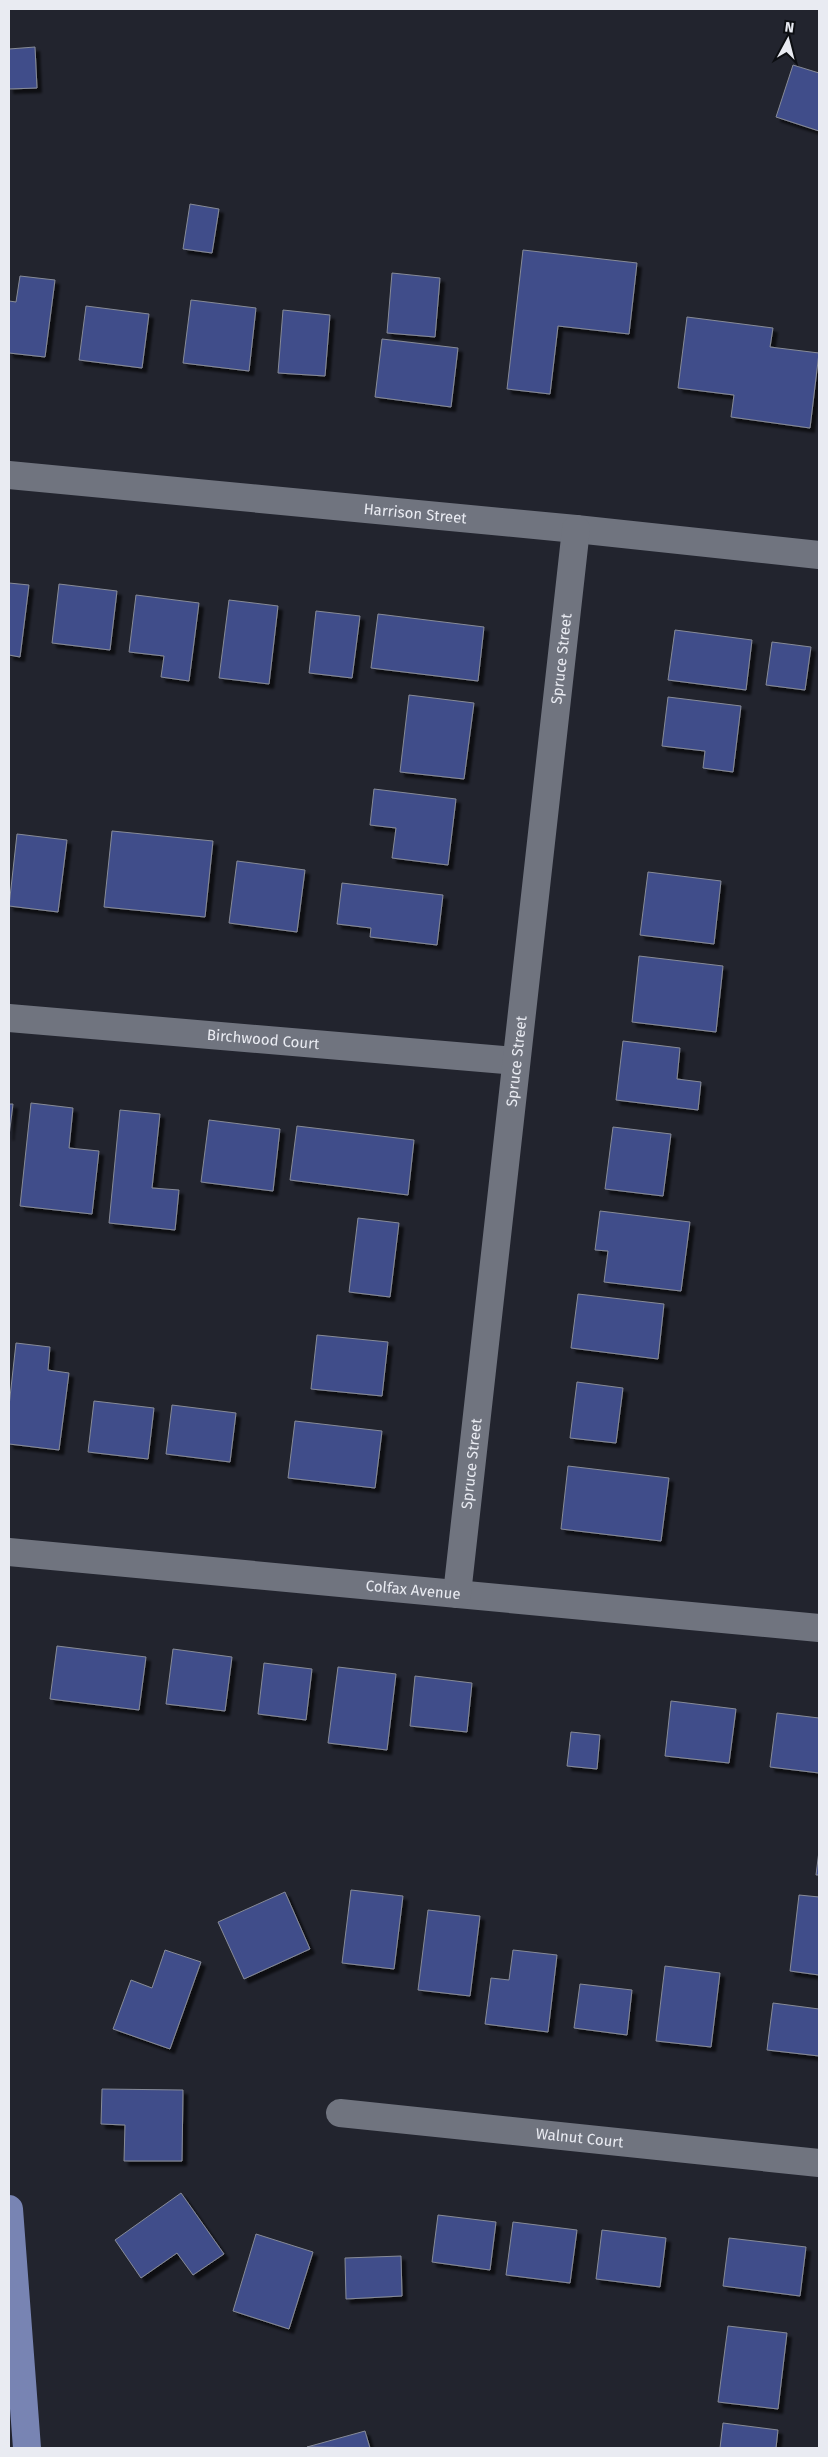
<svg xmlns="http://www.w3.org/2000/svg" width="828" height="2457" font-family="'Fira Sans',sans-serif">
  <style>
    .building { fill: #414e8a; stroke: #878b97; filter: url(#shadow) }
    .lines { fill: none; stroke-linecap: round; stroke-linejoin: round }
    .minor { stroke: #70747f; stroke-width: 28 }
    .major { stroke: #7884b3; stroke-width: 28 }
    .labels { text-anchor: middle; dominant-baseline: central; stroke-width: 5; stroke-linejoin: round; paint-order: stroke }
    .street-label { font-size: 15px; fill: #e9ebf2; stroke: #0c0e12 }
  </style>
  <defs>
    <filter id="shadow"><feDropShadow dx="4.5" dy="4.5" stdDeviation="1" flood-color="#0009"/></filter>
  </defs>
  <rect width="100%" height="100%" fill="#22242e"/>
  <!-- building -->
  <path class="building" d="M 35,47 L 37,88 L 9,89 L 9,49 Z
    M 793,65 L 819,73 L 819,131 L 776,117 Z
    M 190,204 L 219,209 L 212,253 L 183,249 Z
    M 523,250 L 637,263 L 629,334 L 558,326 L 550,394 L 507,389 Z
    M 392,273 L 440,278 L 435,337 L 387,333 Z
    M 20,276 L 55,280 L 45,357 L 9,353 L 9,301 L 16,302 Z
    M 191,300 L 256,308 L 249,371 L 183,363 Z
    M 86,306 L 149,314 L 142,368 L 79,360 Z
    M 283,310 L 330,315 L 325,376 L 278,373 Z
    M 687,317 L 773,328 L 770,347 L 819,353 L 810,428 L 731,417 L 734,395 L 678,388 Z
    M 382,339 L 458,348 L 451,407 L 375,397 Z
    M 9,583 L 29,585 L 20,657 L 9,655 Z
    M 59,584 L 117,591 L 110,650 L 52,643 Z
    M 136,595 L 199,603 L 189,681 L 161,677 L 164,656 L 129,652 Z
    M 229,600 L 278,606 L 269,684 L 219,678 Z
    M 316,611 L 360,616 L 352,678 L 309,673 Z
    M 378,614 L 484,627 L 478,681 L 371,668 Z
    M 675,630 L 752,640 L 746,690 L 668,680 Z
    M 772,642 L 811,647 L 805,690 L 766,685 Z
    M 409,695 L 474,703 L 464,779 L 400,772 Z
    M 668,697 L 741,706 L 733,772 L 703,768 L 705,751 L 662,746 Z
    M 374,789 L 456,799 L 448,865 L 392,858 L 396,828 L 370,825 Z
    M 112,831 L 213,841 L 205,917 L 104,907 Z
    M 17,834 L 67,840 L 58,912 L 9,906 Z
    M 237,861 L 305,870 L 297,932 L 229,923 Z
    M 648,872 L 721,881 L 714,944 L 640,935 Z
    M 342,883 L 443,895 L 437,945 L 370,937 L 371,928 L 337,924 Z
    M 639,956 L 723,966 L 716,1032 L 632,1022 Z
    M 623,1041 L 680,1048 L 677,1079 L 701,1082 L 698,1110 L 616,1100 Z
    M 31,1103 L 73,1108 L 69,1148 L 99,1151 L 92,1214 L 20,1206 Z
    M 9,1104 L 13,1104 L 9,1136 Z
    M 120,1110 L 160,1114 L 152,1188 L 179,1190 L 175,1230 L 109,1223 Z
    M 209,1120 L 280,1129 L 273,1191 L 201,1182 Z
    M 297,1126 L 414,1140 L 408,1195 L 290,1180 Z
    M 613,1127 L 671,1134 L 663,1196 L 605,1189 Z
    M 600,1211 L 690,1222 L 681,1291 L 604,1282 L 608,1251 L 595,1250 Z
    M 358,1218 L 399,1223 L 390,1297 L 349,1292 Z
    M 578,1294 L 664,1304 L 658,1359 L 571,1348 Z
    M 317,1335 L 388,1342 L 382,1396 L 311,1389 Z
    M 16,1343 L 50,1347 L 48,1370 L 69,1373 L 59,1450 L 9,1444 L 9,1406 Z
    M 577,1382 L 623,1388 L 616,1443 L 570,1438 Z
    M 94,1401 L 154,1408 L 148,1459 L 88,1452 Z
    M 172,1405 L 236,1413 L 230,1462 L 166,1454 Z
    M 295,1421 L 382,1431 L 375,1488 L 288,1478 Z
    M 568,1466 L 669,1478 L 661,1541 L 561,1529 Z
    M 57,1646 L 146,1657 L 139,1710 L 50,1699 Z
    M 173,1649 L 232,1657 L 225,1711 L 166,1704 Z
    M 264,1663 L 312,1669 L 306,1720 L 258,1714 Z
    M 338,1667 L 396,1674 L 387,1750 L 328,1743 Z
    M 415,1676 L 472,1683 L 467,1732 L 410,1726 Z
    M 671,1701 L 736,1709 L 729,1763 L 665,1756 Z
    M 777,1713 L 819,1718 L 819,1773 L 770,1767 Z
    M 571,1732 L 600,1735 L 597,1769 L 567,1766 Z
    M 819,1851 L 819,1875 L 816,1875 Z
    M 351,1890 L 403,1896 L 394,1969 L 342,1963 Z
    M 285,1892 L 310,1949 L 244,1979 L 218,1922 Z
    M 799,1895 L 819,1897 L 819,1975 L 790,1971 Z
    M 428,1910 L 480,1916 L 470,1996 L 418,1990 Z
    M 165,1950 L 201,1962 L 170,2049 L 113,2029 L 131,1980 L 152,1988 Z
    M 513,1950 L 557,1955 L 548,2032 L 485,2024 L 491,1978 L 509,1980 Z
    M 665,1966 L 720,1973 L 711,2047 L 656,2041 Z
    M 580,1984 L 632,1990 L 627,2035 L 574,2028 Z
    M 773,2003 L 819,2009 L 819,2056 L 767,2050 Z
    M 102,2089 L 183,2090 L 182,2161 L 124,2161 L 125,2125 L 101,2124 Z
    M 181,2193 L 224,2254 L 193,2275 L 177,2253 L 141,2278 L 115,2240 Z
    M 438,2215 L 496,2222 L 490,2270 L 432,2262 Z
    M 513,2222 L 577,2230 L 570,2283 L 506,2275 Z
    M 602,2230 L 666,2238 L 660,2287 L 596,2279 Z
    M 256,2234 L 313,2252 L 289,2329 L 233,2311 Z
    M 729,2238 L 806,2247 L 800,2296 L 723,2286 Z
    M 401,2256 L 402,2296 L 346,2299 L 345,2258 Z
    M 728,2326 L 787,2333 L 778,2409 L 718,2402 Z
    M 723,2423 L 778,2430 L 776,2448 L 720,2448 Z
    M 365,2431 L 370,2448 L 307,2447 Z"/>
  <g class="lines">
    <!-- minor -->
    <g class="minor">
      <path id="s1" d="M 9,475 L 576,529 L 819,555"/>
      <path id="s2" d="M 9,1018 L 516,1061"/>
      <path id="s3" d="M 9,1552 L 819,1628"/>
      <path id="s4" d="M 457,1594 L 576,529"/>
      <path id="s5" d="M 340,2113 L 819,2163"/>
    </g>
    <!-- major -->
    <path class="major" d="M 9,2209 L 27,2448"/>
  </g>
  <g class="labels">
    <!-- street labels -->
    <g class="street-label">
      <text stroke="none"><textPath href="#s1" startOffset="408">Harrison Street</textPath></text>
      <text stroke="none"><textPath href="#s4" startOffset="941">Spruce Street</textPath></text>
      <text stroke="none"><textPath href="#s2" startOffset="255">Birchwood Court</textPath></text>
      <text stroke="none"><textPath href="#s4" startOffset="536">Spruce Street</textPath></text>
      <text stroke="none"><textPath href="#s4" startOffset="131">Spruce Street</textPath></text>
      <text stroke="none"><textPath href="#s3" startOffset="406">Colfax Avenue</textPath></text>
      <text stroke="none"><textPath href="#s5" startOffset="241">Walnut Court</textPath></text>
    </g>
  </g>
  <!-- border -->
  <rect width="828" height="2457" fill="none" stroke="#e9ebf2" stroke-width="20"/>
  <!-- north arrow -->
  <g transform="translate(788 40) rotate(7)" stroke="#0c0e12" stroke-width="4" paint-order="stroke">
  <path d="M0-4L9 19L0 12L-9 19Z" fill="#e9ebf2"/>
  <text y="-8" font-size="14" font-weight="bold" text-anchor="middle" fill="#e9ebf2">N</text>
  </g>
</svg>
